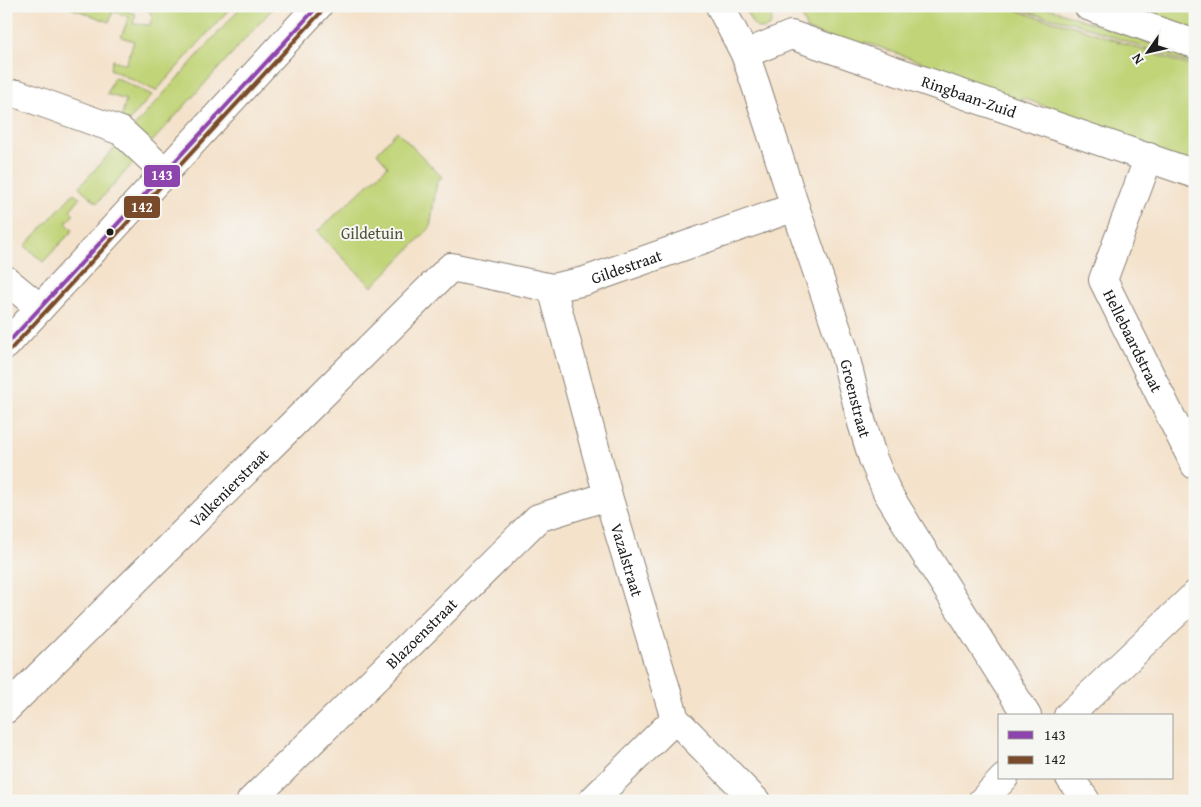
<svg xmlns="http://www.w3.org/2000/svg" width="1201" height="807" font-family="'Gentium Book Plus',serif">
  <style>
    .green { fill: #c1d478; stroke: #6e784a }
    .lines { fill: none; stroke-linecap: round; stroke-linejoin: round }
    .minor-casing { stroke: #887f74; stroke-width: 30 }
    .major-casing { stroke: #887f74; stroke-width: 30 }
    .minor { stroke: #fff; stroke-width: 28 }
    .major { stroke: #fff; stroke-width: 28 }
    .bus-1-casing { stroke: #f6f6f2; stroke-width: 8 }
    .bus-2-casing { stroke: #f6f6f2; stroke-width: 8 }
    .bus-1 { stroke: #8e44ad; stroke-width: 4 }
    .bus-2 { stroke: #7a4b2a; stroke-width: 4 }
    .bus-dot { fill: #1c1c1c; stroke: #f6f6f2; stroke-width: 2 }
    .labels { text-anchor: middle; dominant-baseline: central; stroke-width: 4; stroke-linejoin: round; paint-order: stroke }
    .street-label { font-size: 16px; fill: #1c1c1c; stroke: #f6f6f2 }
    .park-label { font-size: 16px; fill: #4e5338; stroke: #f6f6f2 }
    .line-badge { stroke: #f6f6f2; stroke-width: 2 }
    .badge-label { font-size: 14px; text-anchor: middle; font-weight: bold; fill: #fff }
  </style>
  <rect width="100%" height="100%" fill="#f6f6f2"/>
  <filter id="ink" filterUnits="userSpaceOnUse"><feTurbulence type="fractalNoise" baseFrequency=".02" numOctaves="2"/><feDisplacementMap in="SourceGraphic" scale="10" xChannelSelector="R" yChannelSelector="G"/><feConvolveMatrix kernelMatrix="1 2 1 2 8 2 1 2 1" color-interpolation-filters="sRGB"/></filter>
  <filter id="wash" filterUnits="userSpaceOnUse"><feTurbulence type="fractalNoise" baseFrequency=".0096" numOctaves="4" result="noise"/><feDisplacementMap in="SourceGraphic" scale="20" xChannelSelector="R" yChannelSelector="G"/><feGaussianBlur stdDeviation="1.12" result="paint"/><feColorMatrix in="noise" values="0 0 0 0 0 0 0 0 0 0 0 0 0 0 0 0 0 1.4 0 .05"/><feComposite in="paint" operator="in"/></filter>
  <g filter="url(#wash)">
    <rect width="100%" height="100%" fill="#f4e2cb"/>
    <!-- green -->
    <path class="green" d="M 66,6 L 114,6 L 136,14 L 133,24 L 150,25 L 152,16 L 146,6 L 232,6 L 156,91 L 110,69 L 113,60 L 126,64 L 134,41 L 121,37 L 129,17 L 113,11 L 109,22 Z
      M 242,6 L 275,6 L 150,144 L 133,128 Z
      M 744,6 L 767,6 L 772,17 L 770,26 L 764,29 L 757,28 L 752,23 Z
      M 798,6 L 1007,6 L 1033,16 L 1074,26 L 1195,68 L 1195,167 L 1088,129 L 1090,122 L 1022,98 L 1019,105 L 930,73 L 932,66 L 865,42 L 862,49 L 807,30 Z
      M 1014,6 L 1043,6 L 1195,59 L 1195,66 L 1075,23 L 1034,14 Z
      M 1129,6 L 1190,6 L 1195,8 L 1195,29 Z
      M 114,77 L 152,95 L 128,122 L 121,119 L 126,100 L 107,94 Z
      M 397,131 L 442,177 L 437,181 L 430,228 L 372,287 L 317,232 L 388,166 L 377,153 Z
      M 119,143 L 137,159 L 97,203 L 79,187 Z
      M 74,193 L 80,198 L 70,210 L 74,214 L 66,223 L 73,230 L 43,262 L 25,246 Z"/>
  </g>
  <g filter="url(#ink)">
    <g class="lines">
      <!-- minor casing -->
      <g class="minor-casing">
        <g id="minor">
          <path id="s1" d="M 720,6 L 745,54 L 756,86 L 795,207 L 843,347 L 861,420 L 873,459 L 887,492 L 914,536 L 1027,716"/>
          <path id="s2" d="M 745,54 L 791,35 L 1195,174"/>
          <path d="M 18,94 L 121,131 L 165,172"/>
          <path id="s3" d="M 1149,157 L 1103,280 L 1195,465"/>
          <path d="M 6,280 L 40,308"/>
          <path id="s4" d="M 552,288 L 608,496 L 675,719 L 756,801"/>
          <path d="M 6,345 L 318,6"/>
          <path id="s5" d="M 6,709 L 451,267 L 552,288 L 585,281 L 795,207"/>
          <path d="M 1068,716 L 1195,595"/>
          <path d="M 1070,778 L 1086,801"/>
          <path id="s6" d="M 251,801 L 538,518 L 608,496"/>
          <path d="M 592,801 L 675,719"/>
          <path d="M 982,801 L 1004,778"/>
        </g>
      </g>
      <!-- major casing -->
      <g class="major-casing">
        <path id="major" d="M 1088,6 L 1195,44"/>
      </g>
      <!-- minor -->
      <use href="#minor" class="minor"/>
      <!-- major -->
      <use href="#major" class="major"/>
      <!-- bus-1 casing -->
      <g class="bus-1-casing">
        <path id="bus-1" d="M 6,345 L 318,6"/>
      </g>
      <!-- bus-2 casing -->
      <g class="bus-2-casing">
        <path id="bus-2" d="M 11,349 L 323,10"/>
      </g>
      <!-- bus-1 -->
      <use href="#bus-1" class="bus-1"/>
      <!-- bus-2 -->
      <use href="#bus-2" class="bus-2"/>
    </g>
  </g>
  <!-- markers -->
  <circle class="bus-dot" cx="110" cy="232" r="4.5"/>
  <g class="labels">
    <!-- street labels -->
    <g class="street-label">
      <text stroke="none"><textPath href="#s2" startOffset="238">Ringbaan-Zuid</textPath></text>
      <text stroke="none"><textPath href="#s5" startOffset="808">Gildestraat</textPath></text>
      <text stroke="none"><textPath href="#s3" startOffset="199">Hellebaardstraat</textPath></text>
      <text stroke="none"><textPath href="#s1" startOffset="416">Groenstraat</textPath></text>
      <text stroke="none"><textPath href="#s5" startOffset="314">Valkenierstraat</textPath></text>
      <text stroke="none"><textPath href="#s4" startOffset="282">Vazalstraat</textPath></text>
      <text stroke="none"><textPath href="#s6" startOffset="239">Blazoenstraat</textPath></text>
    </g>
    <!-- park labels -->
    <g class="park-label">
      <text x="372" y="233">Gildetuin</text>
    </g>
  </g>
  <g class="line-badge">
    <rect x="143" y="164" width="38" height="24" rx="5" fill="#8e44ad"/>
    <rect x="123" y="195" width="38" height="24" rx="5" fill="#7a4b2a"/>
  </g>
  <g class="badge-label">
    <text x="162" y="180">143</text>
    <text x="142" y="212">142</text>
  </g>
  <!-- margin -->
  <rect width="1201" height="807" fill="none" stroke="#f6f6f2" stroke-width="25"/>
  <!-- legend -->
  <rect x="998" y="714" width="175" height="65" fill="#f6f6f2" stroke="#9f9f9c"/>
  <rect x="1008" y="731" width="25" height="8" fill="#8e44ad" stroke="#9f9f9c"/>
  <text x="1044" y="740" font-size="15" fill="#1c1c1c">143</text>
  <rect x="1008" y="756" width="25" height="8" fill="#7a4b2a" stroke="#9f9f9c"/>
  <text x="1044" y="764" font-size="15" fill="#1c1c1c">142</text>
  <!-- north arrow -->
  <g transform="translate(1148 52) rotate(236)" stroke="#f6f6f2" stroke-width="4" paint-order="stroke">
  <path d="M0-4L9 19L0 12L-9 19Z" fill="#1c1c1c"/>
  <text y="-8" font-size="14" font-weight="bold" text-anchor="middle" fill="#1c1c1c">N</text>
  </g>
</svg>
